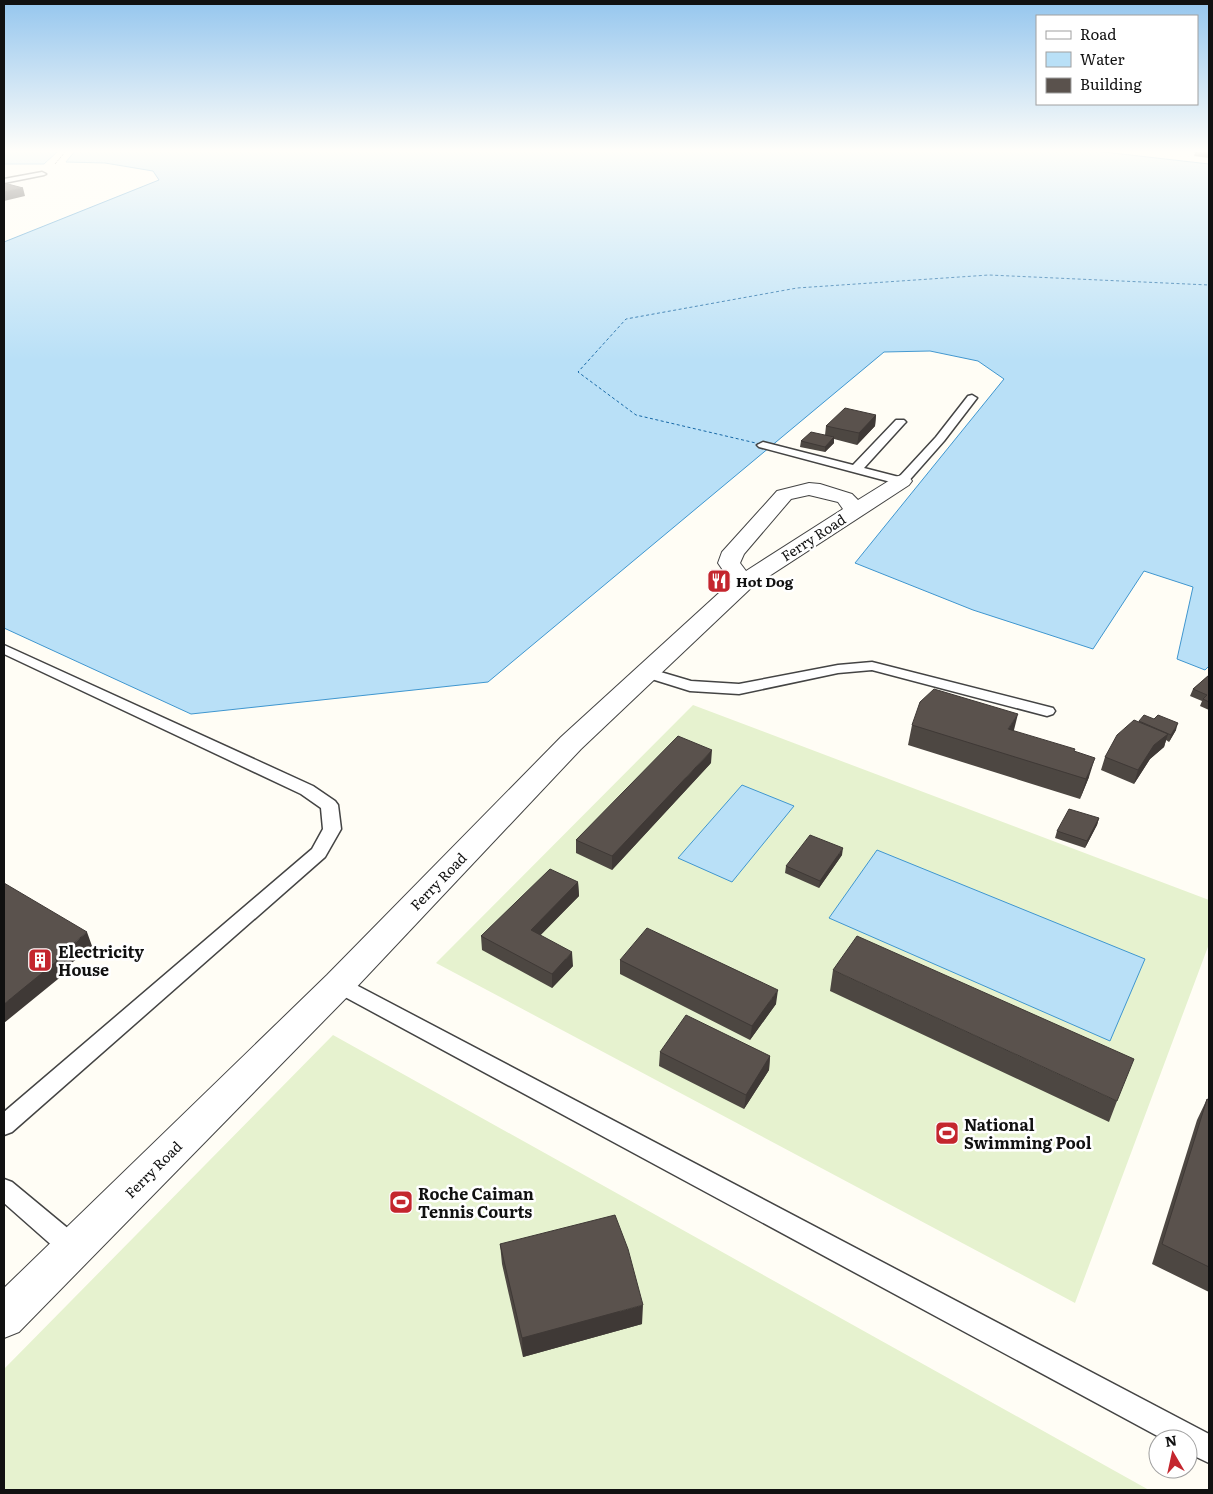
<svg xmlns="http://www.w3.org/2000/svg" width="1213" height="1494" font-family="Literata,serif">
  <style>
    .pitch { fill: #e6f2cf }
    .water { fill: #b9e0f7; stroke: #3f96cf }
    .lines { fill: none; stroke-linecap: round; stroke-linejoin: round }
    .ferry { stroke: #1768a6; stroke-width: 1; stroke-dasharray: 3 2.5; stroke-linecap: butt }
    .lane-casing { stroke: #444; stroke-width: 3 }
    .street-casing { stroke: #444; stroke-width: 2 }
    .path { stroke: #333; stroke-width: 1; stroke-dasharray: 2.5 1; stroke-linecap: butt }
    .lane { fill: #fff; fill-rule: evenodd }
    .street { fill: #fff; fill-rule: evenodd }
    .wall { fill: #4d4742 }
    .shaded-wall { fill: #3f3936 }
    .building { fill: #5a524d; stroke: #3f3936 }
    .labels { text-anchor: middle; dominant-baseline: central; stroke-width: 5; stroke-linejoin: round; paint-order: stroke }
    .street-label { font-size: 14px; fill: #111; stroke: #fff }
    .poi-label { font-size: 14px; font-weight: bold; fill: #111; stroke: #fff; text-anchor: start }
    .near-poi-label { font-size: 16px; font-weight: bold; fill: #111; stroke: #fff; text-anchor: start }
  </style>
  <rect width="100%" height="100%" fill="#fffdf5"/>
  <!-- pitch -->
  <path class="pitch" d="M 693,705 L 1209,900 L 1209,944 L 1075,1303 L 436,963 Z
    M 333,1035 L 1149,1490 L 4,1490 L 4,1369 Z"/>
  <!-- water -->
  <path class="water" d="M 4,151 L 58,151 L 44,164 L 4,164 Z
    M 75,151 L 1095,151 L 1209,164 L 1209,666 L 1205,670 L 1177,659 L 1193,587 L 1144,571 L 1093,649 L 973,610 L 855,563 L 1004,379 L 978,361 L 930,351 L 884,352 L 488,682 L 191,714 L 4,628 L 4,242 L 159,180 L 153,171 L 105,163 L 66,162 Z
    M 742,785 L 794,806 L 732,882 L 678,858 Z
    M 877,850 L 1145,959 L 1110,1041 L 829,918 Z"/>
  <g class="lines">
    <!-- ferry -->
    <path class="ferry" d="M 760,444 L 636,415 L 578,372 L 626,319 L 797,288 L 989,275 L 1209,285"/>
    <!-- lane casing -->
    <g class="lane-casing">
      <path id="lane" d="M 42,172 L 46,174 L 44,175 L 4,183 L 4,179 Z
        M 972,395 L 977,398 L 944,441 L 906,484 L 902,485 L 759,447 L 757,445 L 763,442 L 853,465 L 896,420 L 904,420 L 906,422 L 904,424 L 864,468 L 899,477 L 936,437 L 968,396 Z
        M 4,645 L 313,786 L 335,801 L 338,805 L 341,829 L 325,857 L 12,1132 L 4,1135 L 4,1112 L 312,849 L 323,829 L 321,808 L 301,794 L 4,654 Z
        M 872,662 L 1053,708 L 1055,711 L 1053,714 L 1047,716 L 872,670 L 838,673 L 739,694 L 690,691 L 642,676 L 639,673 L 642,670 L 647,668 L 691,681 L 739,684 L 838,665 Z
        M 339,976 L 1209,1434 L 1209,1463 L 1188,1453 L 1188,1439 L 1163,1439 L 332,990 L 329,984 L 332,978 Z
        M 4,1179 L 12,1182 L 82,1240 L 85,1248 L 82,1256 L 73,1259 L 64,1256 L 4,1203 Z"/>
    </g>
    <!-- street casing -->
    <g class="street-casing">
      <path id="street" d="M 902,475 L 909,477 L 912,481 L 909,485 L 751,588 L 581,749 L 351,993 L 19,1332 L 4,1338 L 4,1288 L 327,975 L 561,737 L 731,582 L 718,563 L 722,552 L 777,491 L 809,483 L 820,484 L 852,494 L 858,500 L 895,477 ZM 809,495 L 838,502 L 843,509 L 746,571 L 740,563 L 744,554 L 791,499 Z"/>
    </g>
    <!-- path -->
    <path class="path" d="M 55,164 L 66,151"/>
    <!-- lane -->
    <use href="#lane" class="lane"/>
    <!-- street -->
    <use href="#street" class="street"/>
  </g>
  <!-- wall -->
  <path class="wall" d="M 1196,151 L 1209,151 L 1209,158 L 1194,156 Z
    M 876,415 L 875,426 L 857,445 L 834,439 L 834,443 L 825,452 L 800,447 L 801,441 L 825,435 L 826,426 Z
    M 1209,675 L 1209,710 L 1200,706 L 1202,701 L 1190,696 L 1193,689 Z
    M 1139,721 L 1176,730 L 1169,742 L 1166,740 L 1164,747 L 1150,759 L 1134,784 L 1101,770 L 1105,757 Z
    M 912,725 L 1014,731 L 1074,751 L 1089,777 L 1080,799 L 908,745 Z
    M 711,763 L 612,870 L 576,853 L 576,840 Z
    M 1099,818 L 1097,825 L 1085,848 L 1055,838 L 1057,831 Z
    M 842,855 L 819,888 L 785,873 L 786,866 Z
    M 578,882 L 579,896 L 540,935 L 573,966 L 552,988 L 482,950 L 481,936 Z
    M 620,960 L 776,1004 L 750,1040 L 620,974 Z
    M 833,970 L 1117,1101 L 1109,1122 L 830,991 Z
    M 660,1052 L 770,1056 L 769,1070 L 744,1109 L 659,1066 Z
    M 1207,1099 L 1209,1100 L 1209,1292 L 1152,1264 L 1197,1120 Z
    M 500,1244 L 642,1324 L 523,1357 L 502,1264 Z"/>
  <!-- shaded-wall -->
  <path class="shaded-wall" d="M 23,188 L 25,196 L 4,201 L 4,192 Z
    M 876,415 L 875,426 L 857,445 L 859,433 Z
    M 834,437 L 834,443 L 825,452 L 825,447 Z
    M 1018,714 L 1013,734 L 1008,729 Z
    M 1178,723 L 1176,730 L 1169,742 L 1171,735 Z
    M 1168,734 L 1164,747 L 1150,759 L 1134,784 L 1138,770 L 1154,745 Z
    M 712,750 L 711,763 L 612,870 L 612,856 Z
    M 1095,758 L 1089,777 L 1080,799 L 1086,779 Z
    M 1099,818 L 1097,825 L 1085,848 L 1087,841 Z
    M 843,848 L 842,855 L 819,888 L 820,881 Z
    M 578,882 L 579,896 L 532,944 L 531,930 Z
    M 87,932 L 92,946 L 61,972 L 63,975 L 4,1023 L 4,1004 Z
    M 572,952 L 573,966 L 552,988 L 552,974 Z
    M 778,990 L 776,1004 L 750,1040 L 752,1026 Z
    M 770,1056 L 769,1070 L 744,1109 L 746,1095 Z
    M 643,1305 L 642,1324 L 523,1357 L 522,1338 Z"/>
  <!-- building -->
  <path class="building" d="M 1196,151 L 1209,151 L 1209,154 L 1195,153 Z
    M 4,183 L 23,188 L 4,192 Z
    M 845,408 L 876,415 L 859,433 L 826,426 Z
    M 811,432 L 834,437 L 825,447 L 801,441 Z
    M 1209,675 L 1209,702 L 1203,699 L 1207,695 L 1193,689 Z
    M 934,689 L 1018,714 L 1008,729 L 1075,749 L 1074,751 L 1095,758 L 1086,779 L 912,725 L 920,702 Z
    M 1144,715 L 1154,719 L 1158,715 L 1178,723 L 1171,735 L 1139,721 Z
    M 1134,720 L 1168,734 L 1154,745 L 1138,770 L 1105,757 L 1117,735 Z
    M 678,736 L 712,750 L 612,856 L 576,840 Z
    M 1069,809 L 1099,818 L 1087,841 L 1057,831 Z
    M 810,835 L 843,848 L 820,881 L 786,866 Z
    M 550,869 L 578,882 L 531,930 L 572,952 L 552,974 L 481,936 Z
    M 4,883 L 87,932 L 55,959 L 57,961 L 4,1004 Z
    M 647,928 L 778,990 L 752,1026 L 620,960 Z
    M 857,936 L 1134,1059 L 1117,1101 L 833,970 Z
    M 686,1015 L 770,1056 L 746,1095 L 660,1052 Z
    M 1207,1099 L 1209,1100 L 1209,1267 L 1162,1244 Z
    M 615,1215 L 628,1249 L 643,1305 L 522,1338 L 500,1244 Z"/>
  <!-- sky -->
  <linearGradient id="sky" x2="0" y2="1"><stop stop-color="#95c6ee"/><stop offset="0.42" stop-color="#fffefa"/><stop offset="1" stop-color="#fffefa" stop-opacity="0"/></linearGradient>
  <rect width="1213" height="360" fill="url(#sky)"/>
  <!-- icons -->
  <defs>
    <g id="restaurant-square" transform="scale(1.25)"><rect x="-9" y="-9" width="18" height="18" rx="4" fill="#c4262e" stroke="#fff"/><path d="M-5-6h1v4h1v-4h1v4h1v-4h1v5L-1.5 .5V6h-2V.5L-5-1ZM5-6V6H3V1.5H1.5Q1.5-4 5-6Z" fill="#fff"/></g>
    <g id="building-square" transform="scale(1.25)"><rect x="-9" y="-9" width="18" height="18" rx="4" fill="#c4262e" stroke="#fff"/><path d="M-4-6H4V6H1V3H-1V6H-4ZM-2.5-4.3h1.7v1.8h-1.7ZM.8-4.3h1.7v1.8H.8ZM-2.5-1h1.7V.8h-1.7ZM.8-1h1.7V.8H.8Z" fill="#fff"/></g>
    <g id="stadium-square" transform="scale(1.25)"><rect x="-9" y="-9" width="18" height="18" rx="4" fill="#c4262e" stroke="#fff"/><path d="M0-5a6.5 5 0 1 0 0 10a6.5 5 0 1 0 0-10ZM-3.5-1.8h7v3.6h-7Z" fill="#fff"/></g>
  </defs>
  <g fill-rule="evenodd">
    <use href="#restaurant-square" x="719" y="581"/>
    <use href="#building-square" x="40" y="960"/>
    <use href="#stadium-square" x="947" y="1133"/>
    <use href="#stadium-square" x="401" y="1202"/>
  </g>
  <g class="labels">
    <!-- street labels -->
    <g class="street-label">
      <text transform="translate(813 537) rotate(-33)">Ferry Road</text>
      <text transform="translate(438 881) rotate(-46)">Ferry Road</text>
      <text transform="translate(153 1169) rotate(-45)">Ferry Road</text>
    </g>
    <!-- poi labels -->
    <g class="poi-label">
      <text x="736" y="581">Hot Dog</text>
    </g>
    <!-- near-poi labels -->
    <g class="near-poi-label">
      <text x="58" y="951">Electricity<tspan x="58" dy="18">House</tspan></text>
      <text x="964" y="1124">National<tspan x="964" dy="18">Swimming Pool</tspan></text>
      <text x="418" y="1193">Roche Caiman<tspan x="418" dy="18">Tennis Courts</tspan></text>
    </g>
  </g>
  <!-- border -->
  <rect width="1213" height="1494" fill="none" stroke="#111111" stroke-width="10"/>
  <!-- legend -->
  <rect x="1036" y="15" width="162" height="90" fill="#ffffff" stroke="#a0a0a0"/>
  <rect x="1046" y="31" width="25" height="8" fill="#ffffff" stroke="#a0a0a0"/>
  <text x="1080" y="40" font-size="15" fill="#111111">Road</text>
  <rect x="1046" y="52" width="25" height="15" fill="#b9e0f7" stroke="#a0a0a0"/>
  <text x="1080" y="65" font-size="15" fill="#111111">Water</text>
  <rect x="1046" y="78" width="25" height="15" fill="#5a524d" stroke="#a0a0a0"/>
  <text x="1080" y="90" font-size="15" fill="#111111">Building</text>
  <!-- north arrow -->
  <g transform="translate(1173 1454) rotate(351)"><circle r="24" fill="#ffffff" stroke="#a0a0a0"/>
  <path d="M0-4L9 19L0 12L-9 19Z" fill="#c4262e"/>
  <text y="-8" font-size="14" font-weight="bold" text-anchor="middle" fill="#111111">N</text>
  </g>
</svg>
